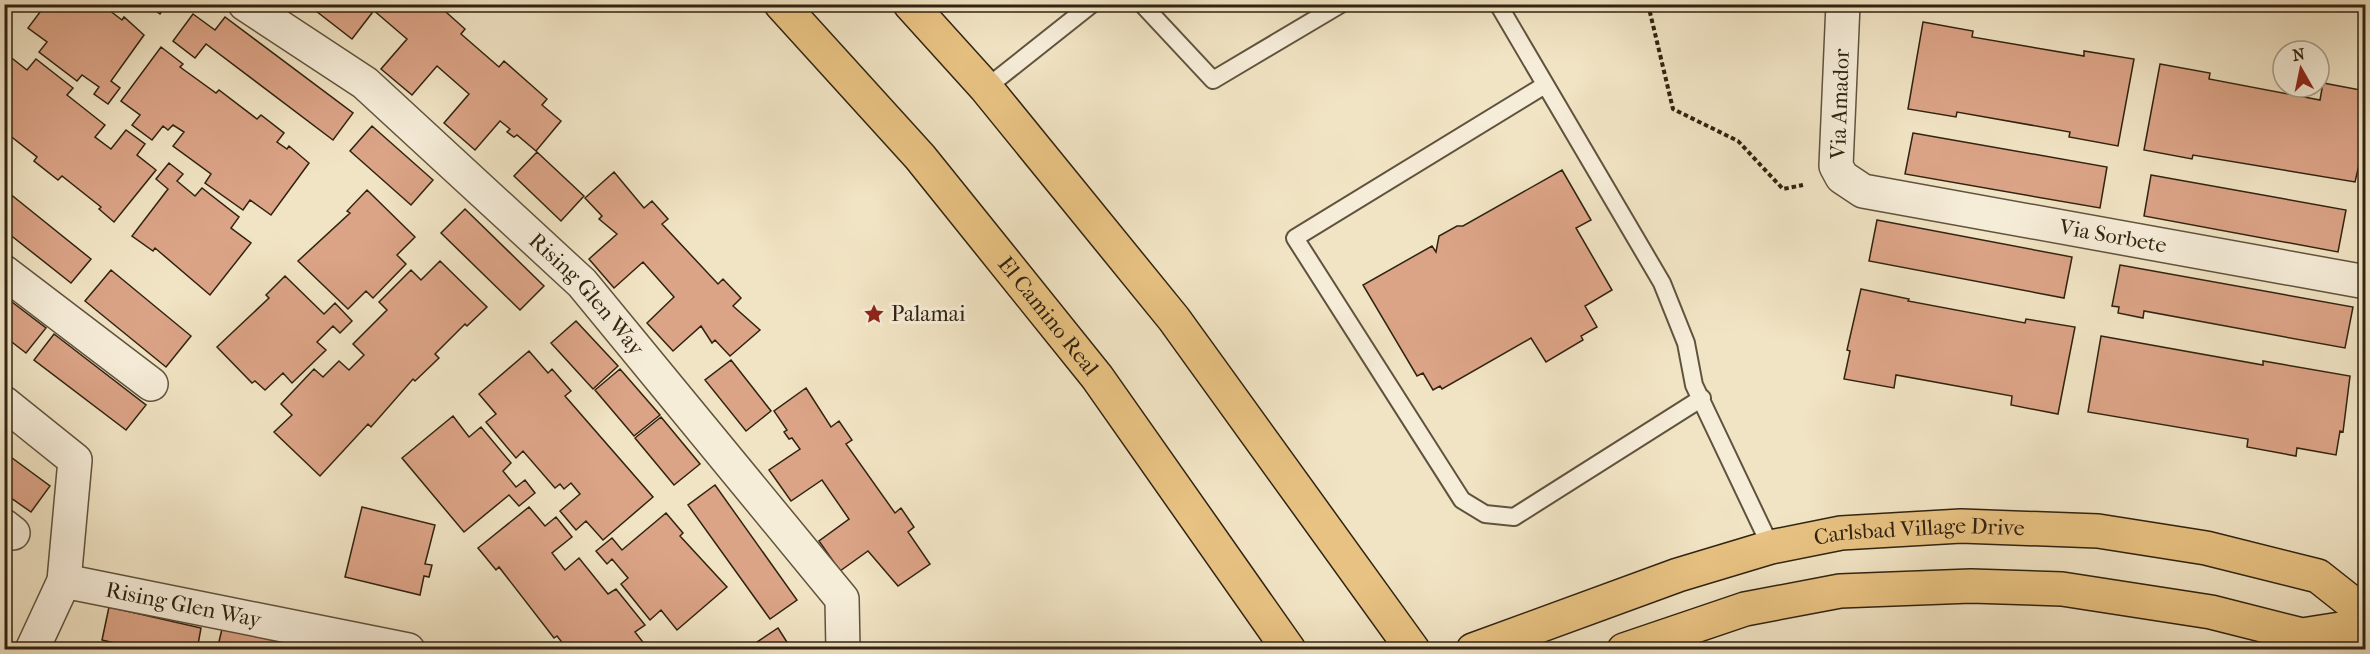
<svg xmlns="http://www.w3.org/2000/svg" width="2370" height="654" font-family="'IM FELL French Canon',serif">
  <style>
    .building { fill: #dca487; stroke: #302310; stroke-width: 1.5 }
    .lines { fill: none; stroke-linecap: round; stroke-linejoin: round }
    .lane-casing { stroke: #60533d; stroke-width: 20 }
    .street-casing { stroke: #60533d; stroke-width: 36 }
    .primary-casing { stroke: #302310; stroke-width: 36 }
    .path { stroke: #302310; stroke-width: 4; stroke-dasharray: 4.5 3; stroke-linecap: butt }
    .lane { stroke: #f6edd9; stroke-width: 16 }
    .street { stroke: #f6edd9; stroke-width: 33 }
    .primary { stroke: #e8c282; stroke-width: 33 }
    .labels { text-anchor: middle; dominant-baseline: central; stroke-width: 6; stroke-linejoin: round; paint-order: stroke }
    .street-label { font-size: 22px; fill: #302310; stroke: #f6edd9 }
    .poi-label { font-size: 22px; fill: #302310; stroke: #f6edd9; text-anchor: start }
  </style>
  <rect width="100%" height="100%" fill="#f1e4c4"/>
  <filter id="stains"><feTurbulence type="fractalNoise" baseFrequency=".00333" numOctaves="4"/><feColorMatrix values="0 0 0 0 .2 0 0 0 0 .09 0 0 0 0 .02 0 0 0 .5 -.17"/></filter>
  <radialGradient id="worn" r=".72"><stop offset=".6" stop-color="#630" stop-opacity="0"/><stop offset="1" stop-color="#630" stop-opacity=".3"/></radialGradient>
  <!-- building -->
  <path class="building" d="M 46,4 L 101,4 L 122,20 L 124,17 L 144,35 L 111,81 L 120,88 L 108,104 L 94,94 L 99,87 L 82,75 L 77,81 L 39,52 L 47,42 L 28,28 Z
    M 146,4 L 166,4 L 160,14 Z
    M 307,4 L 361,4 L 372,13 L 352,39 Z
    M 376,4 L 424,4 L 431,11 L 437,4 L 465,29 L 461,34 L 499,67 L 504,61 L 547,99 L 542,105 L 561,121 L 536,151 L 517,135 L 514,137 L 507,132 L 510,129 L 500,121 L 475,150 L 444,123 L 469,94 L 437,66 L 412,95 L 381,69 L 407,39 L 372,9 Z
    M 193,14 L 215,30 L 225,17 L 353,113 L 333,140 L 206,44 L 195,58 L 173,41 Z
    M 1923,22 L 1973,31 L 1972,37 L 2084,56 L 2084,51 L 2134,59 L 2118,146 L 2069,137 L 2070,132 L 1957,112 L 1956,117 L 1908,109 Z
    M 161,47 L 183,64 L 180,67 L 216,93 L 219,90 L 257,119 L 261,115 L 284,133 L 277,142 L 287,149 L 289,146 L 309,163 L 271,215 L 250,200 L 243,210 L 205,183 L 211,174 L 173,146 L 184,132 L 173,125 L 168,130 L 163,126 L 152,140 L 132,125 L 140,115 L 121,101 Z
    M 4,52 L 27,70 L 36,59 L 73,88 L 67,95 L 105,125 L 95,137 L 111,149 L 126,130 L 145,144 L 137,155 L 156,170 L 114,222 L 99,209 L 101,207 L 62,176 L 58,180 L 34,161 L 37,157 L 4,131 Z
    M 2160,64 L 2210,73 L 2209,79 L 2320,100 L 2323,83 L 2366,91 L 2366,135 L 2355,182 L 2193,155 L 2192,159 L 2144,150 Z
    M 372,126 L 433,180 L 411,205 L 350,151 Z
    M 1913,133 L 2107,167 L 2100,208 L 1905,174 Z
    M 537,152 L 584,196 L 561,221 L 514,176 Z
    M 169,163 L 183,174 L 177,181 L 195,196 L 202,188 L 239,217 L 231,228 L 251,243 L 210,295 L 155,248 L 153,251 L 132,236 L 168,189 L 156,179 Z
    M 1562,170 L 1591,220 L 1576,228 L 1612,290 L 1585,306 L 1597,327 L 1581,336 L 1583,340 L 1546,362 L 1531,338 L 1442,389 L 1440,386 L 1433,390 L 1423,373 L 1417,376 L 1363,285 L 1432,246 L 1436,252 L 1439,236 L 1457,226 L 1463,226 Z
    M 614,172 L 644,208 L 652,201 L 668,219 L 662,224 L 718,284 L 723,279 L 741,298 L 733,306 L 760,330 L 730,356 L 715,340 L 712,343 L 701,326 L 673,351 L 647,323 L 674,297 L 643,262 L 614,288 L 589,259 L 617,234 L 599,219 L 602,216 L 585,198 Z
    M 2151,175 L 2346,210 L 2338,252 L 2144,216 Z
    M 4,189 L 91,259 L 71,283 L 4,230 Z
    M 367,190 L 415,237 L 397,255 L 406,264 L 373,298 L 366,291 L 348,309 L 298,261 L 350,213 L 347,211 Z
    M 465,209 L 544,286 L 520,310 L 441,233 Z
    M 1877,220 L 2072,257 L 2064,298 L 1869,261 Z
    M 440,261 L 487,307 L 467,326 L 465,324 L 435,354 L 439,358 L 415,381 L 413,379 L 371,427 L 368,424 L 320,476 L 274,432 L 292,415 L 281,404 L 314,369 L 323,377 L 339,361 L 349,370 L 364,355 L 353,344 L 387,310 L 379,302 L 411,270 L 421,280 Z
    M 2120,265 L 2353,307 L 2345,348 L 2144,311 L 2143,318 L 2118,313 L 2119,307 L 2112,306 Z
    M 111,270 L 191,336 L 166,367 L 85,301 Z
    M 285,276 L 324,314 L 335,303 L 352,321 L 340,333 L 333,326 L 317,342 L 326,350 L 292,383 L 283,373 L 265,390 L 255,381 L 252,383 L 217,347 L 269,298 L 266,295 Z
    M 1861,289 L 1909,299 L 1908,301 L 2025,323 L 2026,319 L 2075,327 L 2058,414 L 2011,405 L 2012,396 L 1896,375 L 1894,388 L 1844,379 L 1850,351 L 1847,350 Z
    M 4,296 L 46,328 L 26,353 L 4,336 Z
    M 576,321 L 618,366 L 593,389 L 551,343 Z
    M 54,334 L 146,405 L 126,430 L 34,360 Z
    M 2101,336 L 2263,365 L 2263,361 L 2350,376 L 2343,432 L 2340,431 L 2336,455 L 2297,448 L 2296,456 L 2247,447 L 2248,439 L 2088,412 Z
    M 529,351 L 548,373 L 552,369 L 571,391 L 565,396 L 653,497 L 603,540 L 586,521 L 576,530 L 560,511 L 580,494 L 571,483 L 564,489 L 560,484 L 555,488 L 523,451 L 516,458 L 486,422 L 496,414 L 479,394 Z
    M 731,360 L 771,411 L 746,431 L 705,380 Z
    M 620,369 L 660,415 L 634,436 L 595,390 Z
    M 806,388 L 831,427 L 839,421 L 852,440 L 846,444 L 895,513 L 901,508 L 914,527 L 908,532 L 930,564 L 898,586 L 868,551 L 840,571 L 819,541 L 849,519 L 822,480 L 791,501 L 769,470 L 800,449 L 792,438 L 789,439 L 784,432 L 787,430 L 774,411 Z
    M 453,416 L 469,437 L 481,427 L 511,463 L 503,471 L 516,487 L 525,480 L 535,493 L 519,506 L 509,495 L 464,532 L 402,458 Z
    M 661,417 L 700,464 L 674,485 L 635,438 Z
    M 4,452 L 50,486 L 31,512 L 4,493 Z
    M 715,485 L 797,600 L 770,619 L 688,505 Z
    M 362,507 L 435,525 L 425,564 L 432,565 L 429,577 L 424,576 L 420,595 L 345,577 Z
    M 529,507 L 545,526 L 556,517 L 572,537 L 552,553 L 565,570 L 579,558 L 608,594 L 616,589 L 645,625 L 635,632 L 649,650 L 568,650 L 557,636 L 554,638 L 499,567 L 496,570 L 478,548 Z
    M 666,513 L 683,533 L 680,536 L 727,587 L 677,630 L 661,610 L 650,620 L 621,584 L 628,578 L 612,559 L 607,564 L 596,551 L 612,538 L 622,550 Z
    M 109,607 L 201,628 L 197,650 L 144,650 L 102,640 Z
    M 778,628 L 792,650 L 745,650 Z
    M 222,629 L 317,650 L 217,650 Z"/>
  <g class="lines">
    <!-- lane casing -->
    <g class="lane-casing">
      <path id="lane" d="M 1142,4 L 1213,80 L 1341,4
        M 1498,4 L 1662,283 L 1686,343 L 1694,385 L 1771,547
        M 1545,85 L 1295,238 L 1462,500 L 1485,514 L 1514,517 L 1702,398
        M 986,88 L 1092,4"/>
    </g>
    <!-- street casing -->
    <g class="street-casing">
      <g id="street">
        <path id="s1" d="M 245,4 L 365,83 L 582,283 L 842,599 L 843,650"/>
        <path id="s2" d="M 1843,4 L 1836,166 L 1842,177 L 1863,191 L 2366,282"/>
        <path d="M 4,272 L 151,384"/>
        <path d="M 4,403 L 75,460 L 64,581"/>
        <path d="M 4,526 L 13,533"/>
        <path id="s3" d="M 32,650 L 64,581 L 408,650"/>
      </g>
    </g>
    <!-- primary casing -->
    <g class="primary-casing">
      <g id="primary">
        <path id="s4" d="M 781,4 L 920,157 L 1097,377 L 1289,650"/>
        <path d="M 910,4 L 986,88 L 1174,319 L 1413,650"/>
        <path id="s5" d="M 1473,650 L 1678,575 L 1771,547 L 1841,533 L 1961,526 L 2098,531 L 2206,548 L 2318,576 L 2366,614"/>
        <path d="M 1624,650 L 1745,609 L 1840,591 L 1971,586 L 2062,589 L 2211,612 L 2302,635 L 2366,625"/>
      </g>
    </g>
    <!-- path -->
    <path class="path" d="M 1648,4 L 1673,109 L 1738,141 L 1783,189 L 1803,185"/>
    <!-- lane -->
    <use href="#lane" class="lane"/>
    <!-- street -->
    <use href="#street" class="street"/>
    <!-- primary -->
    <use href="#primary" class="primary"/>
  </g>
  <!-- icons -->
  <defs>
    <g id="sight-bare" transform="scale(1.62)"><path d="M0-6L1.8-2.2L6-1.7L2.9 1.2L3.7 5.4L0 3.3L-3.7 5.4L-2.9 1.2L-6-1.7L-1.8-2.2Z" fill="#8f2418" stroke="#f6edd9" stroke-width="2.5" paint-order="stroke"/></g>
  </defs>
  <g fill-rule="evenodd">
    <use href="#sight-bare" x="874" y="314"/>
  </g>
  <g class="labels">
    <!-- street labels -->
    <g class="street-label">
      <text transform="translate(1840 104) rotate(-88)">Via Amador</text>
      <text stroke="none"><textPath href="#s2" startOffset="454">Via Sorbete</textPath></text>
      <text stroke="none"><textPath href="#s1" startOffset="450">Rising Glen Way</textPath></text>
      <text stroke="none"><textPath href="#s4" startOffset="411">El Camino Real</textPath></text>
      <text stroke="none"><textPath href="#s5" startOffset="465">Carlsbad Village Drive</textPath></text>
      <text stroke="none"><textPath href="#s3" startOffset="198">Rising Glen Way</textPath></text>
    </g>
    <!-- poi labels -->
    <g class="poi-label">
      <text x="891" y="314">Palamai</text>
    </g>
  </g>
  <!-- margin -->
  <rect width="2370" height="654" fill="none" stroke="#f1e4c4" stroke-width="24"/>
  <rect x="6" y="6" width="2358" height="642" fill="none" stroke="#302310" stroke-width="3"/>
  <rect x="12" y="12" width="2346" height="630" fill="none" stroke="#302310" stroke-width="1.5"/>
  <!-- north arrow -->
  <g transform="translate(2301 69) rotate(351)"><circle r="28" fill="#f6edd9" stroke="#a79c89" stroke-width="1.5"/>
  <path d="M0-4.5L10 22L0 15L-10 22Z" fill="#8f2418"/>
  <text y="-9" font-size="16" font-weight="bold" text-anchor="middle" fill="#302310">N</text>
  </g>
  <rect width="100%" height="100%" filter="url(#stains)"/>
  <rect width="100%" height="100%" fill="url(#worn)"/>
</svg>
